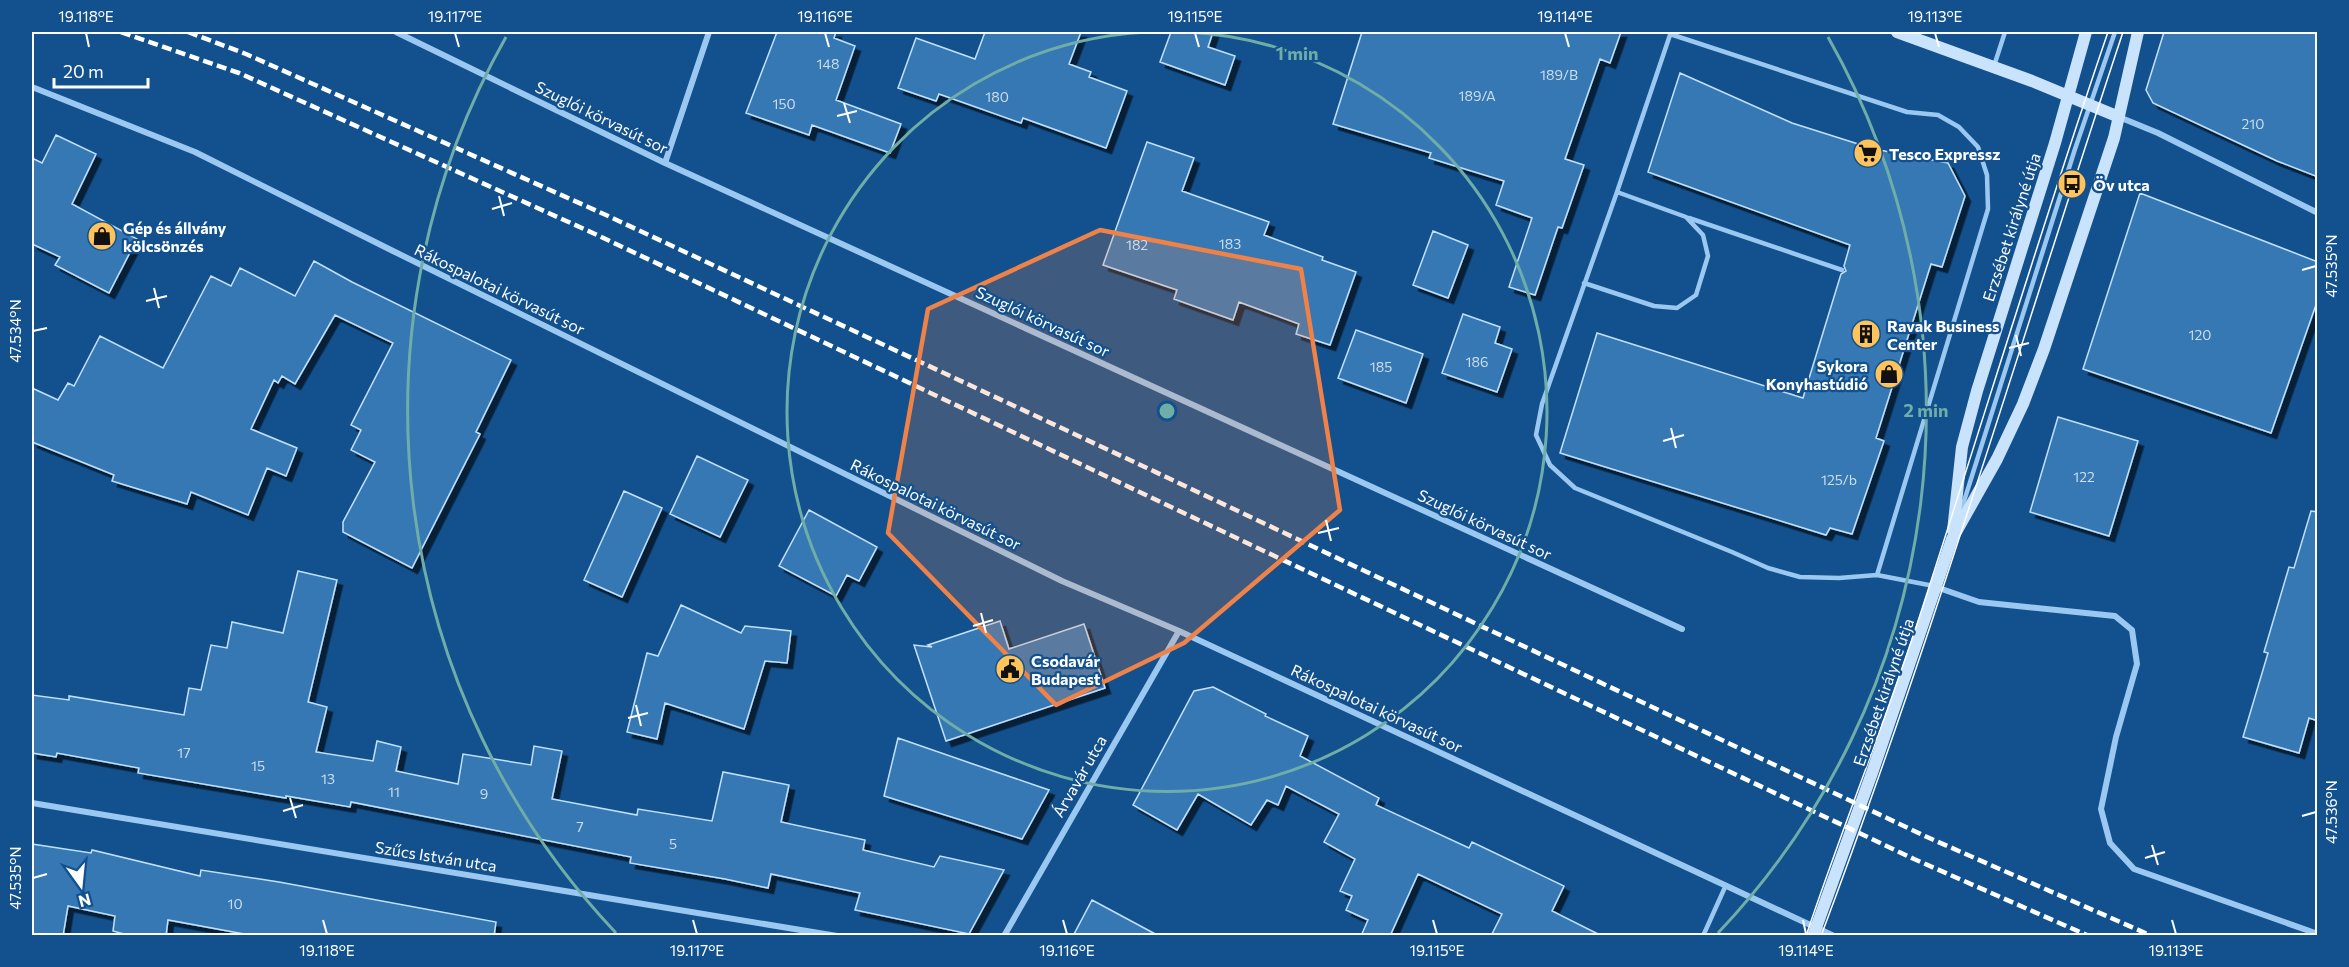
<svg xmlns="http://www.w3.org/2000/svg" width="2349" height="967" font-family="Commissioner,sans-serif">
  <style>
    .building { fill: #3678b4; stroke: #c2e1fc; stroke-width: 1.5; filter: url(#shadow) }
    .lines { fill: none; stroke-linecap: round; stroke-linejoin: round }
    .lane { stroke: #9bc8f1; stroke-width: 4.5 }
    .street { stroke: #9bc8f1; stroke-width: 6 }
    .secondary { stroke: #c9e3fc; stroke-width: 12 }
    .tram { stroke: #fff; stroke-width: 1.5 }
    .rail { stroke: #fff; stroke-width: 4.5; stroke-dasharray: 10 4.5; stroke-linecap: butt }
    .marked { fill: #ee8249; fill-opacity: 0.2; stroke: #ee8249; stroke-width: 4.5; stroke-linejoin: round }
    .ticks { fill: none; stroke: #fff; stroke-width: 2 }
    .ring { fill: none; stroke: #6fada8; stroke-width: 3 }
    .labels { text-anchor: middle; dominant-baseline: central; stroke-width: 4.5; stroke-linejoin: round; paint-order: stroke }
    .number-label { font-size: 14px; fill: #cdddec }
    .street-label { font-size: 16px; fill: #fff; stroke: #12518d }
    .poi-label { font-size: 16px; font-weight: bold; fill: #fff; stroke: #12518d; text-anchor: start }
    .centre { fill: #6fada8; stroke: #12518d; stroke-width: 3 }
    .ring-label { font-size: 18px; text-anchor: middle; font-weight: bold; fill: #6fada8; stroke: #12518d; stroke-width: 4.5; stroke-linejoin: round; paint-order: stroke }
    .neatline { fill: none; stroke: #fff; stroke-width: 2 }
    .ticks-label { font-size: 15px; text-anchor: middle; fill: #fff }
  </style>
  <defs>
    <filter id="shadow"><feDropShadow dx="5.5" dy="5.5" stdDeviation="0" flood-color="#0009"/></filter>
  </defs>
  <rect width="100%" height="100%" fill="#12518d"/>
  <!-- building -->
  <path class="building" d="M 777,32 L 836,32 L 834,38 L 855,46 L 836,100 L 901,124 L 890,153 L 812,125 L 809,135 L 746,113 Z
    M 985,32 L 1081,32 L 1069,64 L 1091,72 L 1089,77 L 1127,91 L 1106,148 L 1023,118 L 1021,123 L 939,94 L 936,101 L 898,88 L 916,38 L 975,59 Z
    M 1171,32 L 1213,32 L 1208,47 L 1235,56 L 1225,85 L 1160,62 Z
    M 1362,32 L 1621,32 L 1610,63 L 1600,59 L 1565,159 L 1584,165 L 1562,228 L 1558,227 L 1535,295 L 1509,287 L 1532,218 L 1496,205 L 1504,181 L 1429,158 L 1431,153 L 1333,124 Z
    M 2164,32 L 2318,32 L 2318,177 L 2277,161 L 2153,103 L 2146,90 Z
    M 1680,73 L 1792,123 L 1874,149 L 1948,163 L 1965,196 L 1942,267 L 1931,264 L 1876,438 L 1884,441 L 1852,534 L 1830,528 L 1826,535 L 1560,453 L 1597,333 L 1803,398 L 1841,274 L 1846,271 L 1844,266 L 1850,245 L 1648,172 Z
    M 56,135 L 96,154 L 72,204 L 137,239 L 109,293 L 55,265 L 60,257 L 32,244 L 32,158 L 42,163 Z
    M 1147,142 L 1194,158 L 1182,191 L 1269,222 L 1264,235 L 1323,257 L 1322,260 L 1356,272 L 1330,345 L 1296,334 L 1299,324 L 1239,302 L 1233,320 L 1174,299 L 1177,290 L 1103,265 Z
    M 2140,193 L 2318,262 L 2318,299 L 2271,433 L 2083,369 Z
    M 1433,231 L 1468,245 L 1448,298 L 1413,285 Z
    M 314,261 L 352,282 L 511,360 L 476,432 L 480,434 L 412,568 L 343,532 L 343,522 L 375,462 L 351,450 L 361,430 L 351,425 L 393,343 L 335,315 L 295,384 L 282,376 L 278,383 L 274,380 L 251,429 L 297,448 L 286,476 L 267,468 L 248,515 L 191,492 L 187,504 L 112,481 L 114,475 L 32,442 L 32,388 L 58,400 L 68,383 L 74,386 L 100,336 L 163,368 L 211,276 L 231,286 L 240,268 L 295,296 Z
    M 1463,314 L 1500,327 L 1495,343 L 1512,349 L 1497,392 L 1442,373 Z
    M 1356,330 L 1423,354 L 1406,403 L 1338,378 Z
    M 2058,417 L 2138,441 L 2109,536 L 2030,512 Z
    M 697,456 L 748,480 L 720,537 L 670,514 Z
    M 624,491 L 662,508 L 622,597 L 584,580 Z
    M 809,510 L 877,547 L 859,581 L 847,575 L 836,596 L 779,566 Z
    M 2311,511 L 2318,512 L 2318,721 L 2309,718 L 2299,753 L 2243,737 L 2268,653 L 2264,652 L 2289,567 L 2294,568 Z
    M 298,571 L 337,580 L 308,702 L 327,707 L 316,752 L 373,761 L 377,741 L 401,747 L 396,771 L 458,784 L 463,754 L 531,765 L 534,746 L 562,751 L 552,799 L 637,815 L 638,809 L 712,821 L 723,772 L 789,785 L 781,822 L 865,840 L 863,850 L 934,867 L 940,856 L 1004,870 L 969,934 L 855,910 L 860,893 L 771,874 L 768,888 L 725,879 L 630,863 L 631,857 L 351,802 L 350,807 L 286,796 L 286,798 L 138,773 L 139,768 L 57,753 L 56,757 L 32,753 L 32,695 L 69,700 L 69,696 L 184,715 L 189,688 L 201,690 L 211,645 L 227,648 L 232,622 L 283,633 Z
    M 681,605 L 741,633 L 745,626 L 791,631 L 787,663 L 765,661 L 744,729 L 665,703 L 657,739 L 627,732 L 647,653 L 658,656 Z
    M 1000,621 L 1009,649 L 1084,624 L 1105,688 L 946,741 L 914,645 L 932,647 L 928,645 Z
    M 1213,687 L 1266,714 L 1265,716 L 1308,736 L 1300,756 L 1379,798 L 1376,805 L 1469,848 L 1472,842 L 1564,886 L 1552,911 L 1602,936 L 1491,936 L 1502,914 L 1418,874 L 1390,936 L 1361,936 L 1368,920 L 1346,910 L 1352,896 L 1340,891 L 1355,859 L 1324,842 L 1339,814 L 1286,786 L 1278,805 L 1267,800 L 1251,825 L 1198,794 L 1177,830 L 1133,805 L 1194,691 Z
    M 898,738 L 973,764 L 1049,790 L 1022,839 L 884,796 Z
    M 32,844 L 91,853 L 92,850 L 200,876 L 201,870 L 279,882 L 496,922 L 494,936 L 255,936 L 168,920 L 166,936 L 131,936 L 113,931 L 115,916 L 68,906 L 63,936 L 32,936 Z
    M 1092,900 L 1159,936 L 1073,936 Z"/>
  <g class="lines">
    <!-- lane -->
    <path class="lane" d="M 1671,32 L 1617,192 L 1542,404 L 1536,435 L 1550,465 L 1575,488 L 1732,552 L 1768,568 L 1800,577 L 1839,578 L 1877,575 L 1934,586
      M 1670,34 L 1907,112 L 1938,115 L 1959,127 L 1978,147 L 1987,175 L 1988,209 L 1877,575
      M 1994,66 L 2005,32
      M 1689,218 L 1842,270
      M 1584,283 L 1654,306 L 1677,308 L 1696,295 L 1708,256 L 1703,235 L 1686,217 L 1617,192
      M 1960,514 L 2075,149 L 2115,32
      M 1703,936 L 1726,885"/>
    <!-- street -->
    <path class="street" d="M 396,32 L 665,163 L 1682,629
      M 32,87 L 195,152 L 393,251 L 1062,581 L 1179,631 L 1834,936
      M 2119,117 L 2158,133 L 2318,213
      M 665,163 L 709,32
      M 1936,587 L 1979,602 L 2115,616 L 2132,630 L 2137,664 L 2116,737 L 2101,809 L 2110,843 L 2134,869 L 2318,934
      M 32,803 L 837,936
      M 1004,936 L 1179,631"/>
    <!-- secondary -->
    <path class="secondary" d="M 1897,32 L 2032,81 L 2119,117
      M 1953,531 L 1962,447 L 1977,391 L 2055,143 L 2086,32
      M 1813,936 L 1872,773 L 1952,539 L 1997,459 L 2023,404 L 2044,349 L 2114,138 L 2138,32"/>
    <!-- tram -->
    <path class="tram" d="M 1806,936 C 1842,828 1885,723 1920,615 C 1983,421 2042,225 2108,32
      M 1821,936 C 1933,638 2023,333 2123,32"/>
    <!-- rail -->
    <path class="rail" d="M 121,32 L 239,73 L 595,234 L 1914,859 L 2089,936
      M 188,32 L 246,54 L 606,215 L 1147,468 L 1927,837 L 2152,936"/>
  </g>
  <!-- marked area -->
  <path class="marked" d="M 1100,230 L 1301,269 L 1340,510 L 1184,643 L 1056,705 L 888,533 L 928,309 Z"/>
  <!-- ticks -->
  <path class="ticks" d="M 86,33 L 89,47M 455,33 L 459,47M 825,33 L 829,47M 1195,33 L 1199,47M 1565,33 L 1569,47M 1935,33 L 1939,47M 844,103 L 850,123M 837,116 L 857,111M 499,196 L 504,216M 492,209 L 512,203M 2302,270 L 2316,266M 154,288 L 159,308M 146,301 L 167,296M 33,331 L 47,328M 2016,335 L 2021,356M 2009,348 L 2029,343M 1671,428 L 1676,448M 1663,441 L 1684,435M 1326,520 L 1331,541M 1318,533 L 1339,528M 981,613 L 986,633M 973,626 L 993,620M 636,705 L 641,726M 628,718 L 648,713M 290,798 L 296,818M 283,811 L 303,805M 2302,816 L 2316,812M 2152,845 L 2158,865M 2145,858 L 2165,852M 33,878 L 47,874M 323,920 L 327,934M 693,920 L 697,934M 1063,920 L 1067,934M 1433,920 L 1437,934M 1803,920 L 1806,934M 2172,920 L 2176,934"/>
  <!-- distance rings -->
  <g class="ring">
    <path d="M1187 32A380 380 0 1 1 1147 32"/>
    <path d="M616 933A759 759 0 0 1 506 37M1828 37A759 759 0 0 1 1718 933"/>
  </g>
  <!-- icons -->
  <defs>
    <g id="supermarket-disc" transform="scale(1.5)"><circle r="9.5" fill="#ffc35b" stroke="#12518d"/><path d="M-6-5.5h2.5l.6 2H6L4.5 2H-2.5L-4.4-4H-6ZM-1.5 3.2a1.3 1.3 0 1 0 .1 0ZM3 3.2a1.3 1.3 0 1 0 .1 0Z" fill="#111"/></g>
    <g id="bus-disc" transform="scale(1.5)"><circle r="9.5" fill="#ffc35b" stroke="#12518d"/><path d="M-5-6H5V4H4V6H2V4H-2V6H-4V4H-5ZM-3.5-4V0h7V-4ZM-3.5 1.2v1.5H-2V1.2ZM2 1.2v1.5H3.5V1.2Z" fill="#111"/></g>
    <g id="shop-disc" transform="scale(1.5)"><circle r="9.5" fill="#ffc35b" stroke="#12518d"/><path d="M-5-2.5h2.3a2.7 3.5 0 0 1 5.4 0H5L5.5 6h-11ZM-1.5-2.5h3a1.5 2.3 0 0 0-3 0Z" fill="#111"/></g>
    <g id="building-disc" transform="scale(1.5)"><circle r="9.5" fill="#ffc35b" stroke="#12518d"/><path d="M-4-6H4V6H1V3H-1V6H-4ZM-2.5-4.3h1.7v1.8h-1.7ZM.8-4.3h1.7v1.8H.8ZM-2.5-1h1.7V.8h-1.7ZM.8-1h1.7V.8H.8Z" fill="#111"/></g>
    <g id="civic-disc" transform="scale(1.5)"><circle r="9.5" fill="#ffc35b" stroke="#12518d"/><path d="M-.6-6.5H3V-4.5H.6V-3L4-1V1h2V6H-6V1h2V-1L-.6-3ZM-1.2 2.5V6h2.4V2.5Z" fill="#111"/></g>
  </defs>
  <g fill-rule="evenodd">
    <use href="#supermarket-disc" x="1868" y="153"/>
    <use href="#bus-disc" x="2072" y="184"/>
    <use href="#shop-disc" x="102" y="236"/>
    <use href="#building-disc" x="1866" y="334"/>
    <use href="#shop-disc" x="1889" y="374"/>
    <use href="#civic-disc" x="1010" y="669"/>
  </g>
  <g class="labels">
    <!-- number labels -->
    <g class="number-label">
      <text x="828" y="63">148</text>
      <text x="1559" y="74">189/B</text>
      <text x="1477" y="95">189/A</text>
      <text x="997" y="96">180</text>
      <text x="784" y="103">150</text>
      <text x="2253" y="123">210</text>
      <text x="1230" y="243">183</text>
      <text x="1137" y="244">182</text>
      <text x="2200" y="334">120</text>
      <text x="1477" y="361">186</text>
      <text x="1381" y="366">185</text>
      <text x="2084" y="476">122</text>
      <text x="1839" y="479">125/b</text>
      <text x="184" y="752">17</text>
      <text x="258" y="765">15</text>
      <text x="328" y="778">13</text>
      <text x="394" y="791">11</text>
      <text x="484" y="793">9</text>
      <text x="580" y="826">7</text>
      <text x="673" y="843">5</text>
      <text x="235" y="903">10</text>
    </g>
    <!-- street labels -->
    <g class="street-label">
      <text transform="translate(602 117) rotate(26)">Szuglói körvasút sor</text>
      <text transform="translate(2011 227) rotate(-72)">Erzsébet királyné útja</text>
      <text transform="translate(500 289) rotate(26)">Rákospalotai körvasút sor</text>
      <text transform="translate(1043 321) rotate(25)">Szuglói körvasút sor</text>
      <text transform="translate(936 504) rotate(26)">Rákospalotai körvasút sor</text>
      <text transform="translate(1485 524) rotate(25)">Szuglói körvasút sor</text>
      <text transform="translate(1883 692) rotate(-71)">Erzsébet királyné útja</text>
      <text transform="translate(1377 708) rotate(25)">Rákospalotai körvasút sor</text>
      <text transform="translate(1079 776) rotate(-60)">Árvavár utca</text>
      <text transform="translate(436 856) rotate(9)">Szűcs István utca</text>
    </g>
    <!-- poi labels -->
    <g class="poi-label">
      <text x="1889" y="153">Tesco Expressz</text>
      <text x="2093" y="184">Öv utca</text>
      <text x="123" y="227">Gép és állvány<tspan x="123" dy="18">kölcsönzés</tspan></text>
      <text x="1887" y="325">Ravak Business<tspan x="1887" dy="18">Center</tspan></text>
      <text x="1868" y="365" text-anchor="end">Sykora<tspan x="1868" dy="18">Konyhastúdió</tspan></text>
      <text x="1031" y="660">Csodavár<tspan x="1031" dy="18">Budapest</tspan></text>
    </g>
  </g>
  <circle cx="1167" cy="411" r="9" class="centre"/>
  <g class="ring-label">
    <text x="1297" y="60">1 min</text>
    <text x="1926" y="417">2 min</text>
  </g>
  <!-- border -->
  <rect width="2349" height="967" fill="none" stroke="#12518d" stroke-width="66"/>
  <!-- north arrow -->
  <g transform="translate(81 886) rotate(165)" stroke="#12518d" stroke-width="4.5" paint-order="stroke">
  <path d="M0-4.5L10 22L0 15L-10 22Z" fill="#ffffff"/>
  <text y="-9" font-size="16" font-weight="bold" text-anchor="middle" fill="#ffffff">N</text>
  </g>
  <!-- scale -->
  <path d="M54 78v9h94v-9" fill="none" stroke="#ffffff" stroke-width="3"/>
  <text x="63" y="78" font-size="18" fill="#ffffff" stroke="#12518d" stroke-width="4.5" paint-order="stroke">20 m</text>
  <rect x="33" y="33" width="2283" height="901" class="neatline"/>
  <g class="ticks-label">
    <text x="86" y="22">19.118°E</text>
    <text x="455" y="22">19.117°E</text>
    <text x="825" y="22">19.116°E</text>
    <text x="1195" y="22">19.115°E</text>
    <text x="1565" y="22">19.114°E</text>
    <text x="1935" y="22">19.113°E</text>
    <text transform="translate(2332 266) rotate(-90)" y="5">47.535°N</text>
    <text transform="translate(16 331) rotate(-90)" y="5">47.534°N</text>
    <text transform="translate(2332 812) rotate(-90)" y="5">47.536°N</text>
    <text transform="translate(16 878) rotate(-90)" y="5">47.535°N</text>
    <text x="327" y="956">19.118°E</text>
    <text x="697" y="956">19.117°E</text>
    <text x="1067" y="956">19.116°E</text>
    <text x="1437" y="956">19.115°E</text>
    <text x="1806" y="956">19.114°E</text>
    <text x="2176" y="956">19.113°E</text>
  </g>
</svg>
